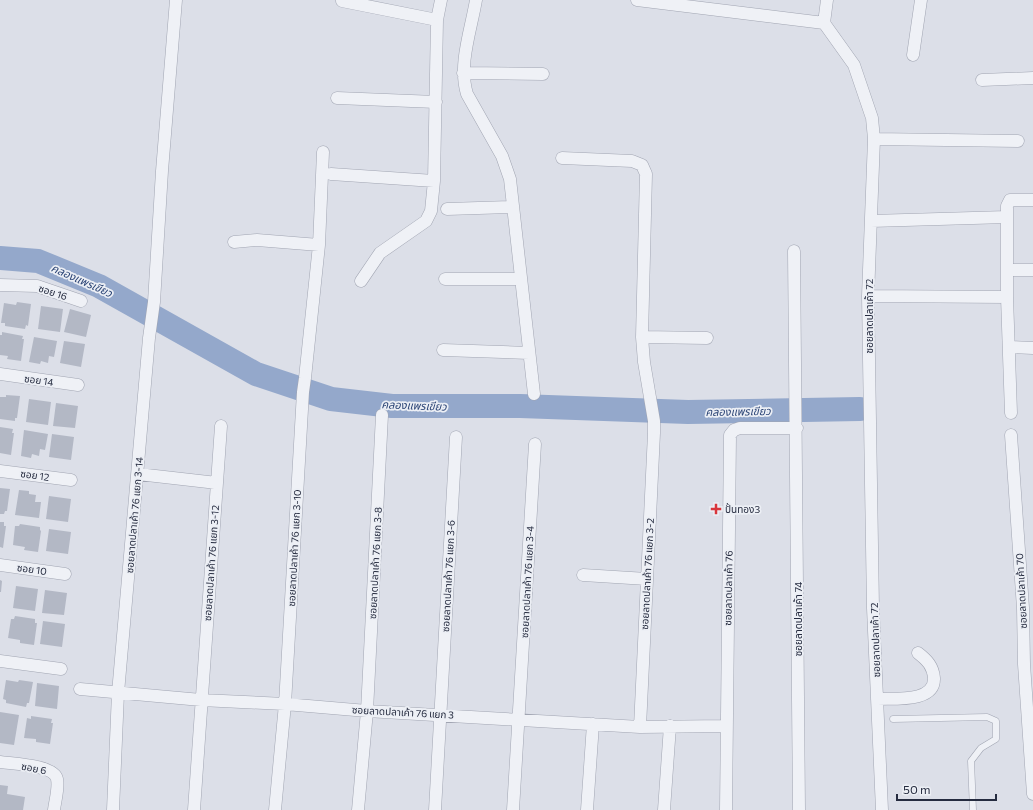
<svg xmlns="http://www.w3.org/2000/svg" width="1033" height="810" font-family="Commissioner,'Noto Sans Thai',sans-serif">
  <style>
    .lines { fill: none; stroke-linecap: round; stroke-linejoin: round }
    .river { stroke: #94a8cb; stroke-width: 24 }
    .building { fill: #b3b8c5 }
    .service-casing { stroke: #a1a5b2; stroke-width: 7 }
    .minor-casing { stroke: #a1a5b2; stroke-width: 13 }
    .service { stroke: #eff1f6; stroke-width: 6 }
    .minor { stroke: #eff1f6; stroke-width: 12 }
    .poi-dot { fill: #d8353c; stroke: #eceff5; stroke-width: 1.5 }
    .labels { text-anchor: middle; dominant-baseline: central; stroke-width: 3.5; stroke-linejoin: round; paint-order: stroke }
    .street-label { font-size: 10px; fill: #252b3f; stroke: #eceff5 }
    .poi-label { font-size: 10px; fill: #252b3f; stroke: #eceff5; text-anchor: start }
    .water-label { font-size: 11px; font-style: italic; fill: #2c4576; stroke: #eceff5 }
  </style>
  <rect width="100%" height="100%" fill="#dcdfe8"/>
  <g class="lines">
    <!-- river -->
    <path class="river" d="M 0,258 L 38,261 L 99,286 L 256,374 L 331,399 L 392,406 L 520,406 L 688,412 L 860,409"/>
  </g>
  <!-- building -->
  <path class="building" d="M 17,302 L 31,304 L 28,326 L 26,325 L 25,329 L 5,326 L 5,323 L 1,323 L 4,303 L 16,305 Z
    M 41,306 L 63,309 L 60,332 L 38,329 Z
    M 70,309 L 91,315 L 86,337 L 64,332 Z
    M 2,332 L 23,336 L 22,339 L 24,339 L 21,361 L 7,359 L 8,356 L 0,355 L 0,335 L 2,335 Z
    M 34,337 L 57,341 L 54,357 L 49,356 L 48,363 L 41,361 L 40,364 L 29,362 Z
    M 64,341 L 85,344 L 81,367 L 60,363 Z
    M 6,395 L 20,396 L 17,418 L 15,418 L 15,421 L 0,419 L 0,397 L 6,397 Z
    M 29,399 L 51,402 L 48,425 L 26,422 Z
    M 56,403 L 78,406 L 75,428 L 53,426 Z
    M 0,427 L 13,429 L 12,433 L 14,433 L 11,455 L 0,453 Z
    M 24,430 L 48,434 L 45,450 L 40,449 L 39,456 L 32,454 L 31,458 L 21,456 Z
    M 52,434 L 74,437 L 71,460 L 49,457 Z
    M 0,488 L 10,489 L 7,511 L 5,511 L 4,514 L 0,514 Z
    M 19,490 L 29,491 L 29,494 L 36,495 L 35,502 L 41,502 L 39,518 L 15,515 Z
    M 49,496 L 71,499 L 68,522 L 46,519 Z
    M 0,522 L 4,522 L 4,526 L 6,526 L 3,548 L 0,547 Z
    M 20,524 L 40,527 L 40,530 L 41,531 L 38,552 L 24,550 L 25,547 L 13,545 L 15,526 L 19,526 Z
    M 49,529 L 71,532 L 68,554 L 46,551 Z
    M 0,580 L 2,581 L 1,592 L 0,592 Z
    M 16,586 L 38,589 L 35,611 L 13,608 Z
    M 45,590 L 67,593 L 64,615 L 42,613 Z
    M 15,616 L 35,619 L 35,623 L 37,623 L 34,645 L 20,643 L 20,640 L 8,638 L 11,619 L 14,619 Z
    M 43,621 L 65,624 L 62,647 L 40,644 Z
    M 6,680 L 18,682 L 19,680 L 33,682 L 29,703 L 27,703 L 26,707 L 6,703 L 6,700 L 3,699 Z
    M 37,683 L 59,686 L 57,709 L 35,706 Z
    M 0,712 L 19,715 L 14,745 L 0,743 Z
    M 31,716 L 52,719 L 51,723 L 53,723 L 50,744 L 36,742 L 36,739 L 24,738 L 27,718 L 31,719 Z
    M 0,785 L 8,786 L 7,794 L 25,797 L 23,810 L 0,810 Z"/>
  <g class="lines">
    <!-- service casing -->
    <g class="service-casing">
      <path id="service" d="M 893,719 L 987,717 L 996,721 L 996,739 L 981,748 L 971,761 L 973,810"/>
    </g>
    <!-- minor casing -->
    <g class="minor-casing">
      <path id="minor" d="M 476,0 C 471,30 458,65 467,94 L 502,156 L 510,179 L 534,394
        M 637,0 L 824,23 L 854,65 L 872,118 L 874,139 L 868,296 L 873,608 L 882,810
        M 342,1 L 437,20
        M 824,23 L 827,0
        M 913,55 L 921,0
        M 463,73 L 543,74
        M 982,80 L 1033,78
        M 337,98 L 436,102
        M 874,139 L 1018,141
        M 562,158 L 632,161 L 642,165 L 646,174 L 642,337 L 644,362 L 654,421 L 654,433 L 640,727
        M 331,174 L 434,181
        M 447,209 L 513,207
        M 871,221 L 1007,217
        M 234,242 L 257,240 L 319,245
        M 794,251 L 799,810
        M 1007,270 L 1033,270
        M 445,279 L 521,279
        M 361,281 L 380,253 L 426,221 L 431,211 L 434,181 L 437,20 L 441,0
        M 0,285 L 37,286 L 81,301
        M 868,296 L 1007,297
        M 642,337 L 707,338
        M 1009,347 L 1033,348
        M 443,350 L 529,353
        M 0,374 L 78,385
        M 1011,413 L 1007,297 L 1007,206 L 1010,200 L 1033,200
        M 1011,435 L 1023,608 L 1024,664 L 1033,794
        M 0,471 L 71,480
        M 138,474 L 217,483
        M 0,565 L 65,574
        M 583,575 L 647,579
        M 0,661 L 61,669
        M 80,689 L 201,700 L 285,704 L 367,711 L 640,727 L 726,726
        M 877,699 C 894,698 935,703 934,678 C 933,666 927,660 918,653
        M 0,762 C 13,764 54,765 57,779 C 59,788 55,801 54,810
        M 113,810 L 118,693 L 149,338 L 154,302 L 162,171 L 176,0
        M 194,810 L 221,426
        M 275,810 L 285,704 L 303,392 L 305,378 L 319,245 L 323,152
        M 358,810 L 367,711 L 382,415
        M 435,810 L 456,437
        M 513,810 L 535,444
        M 587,810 L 593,724
        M 664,810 L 670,726
        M 726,810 L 730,435 L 734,430 L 740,428 L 797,428"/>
    </g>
    <!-- service -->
    <use href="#service" class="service"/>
    <!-- minor -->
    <use href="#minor" class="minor"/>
  </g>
  <!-- markers -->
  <path class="poi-dot" d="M714 503h4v4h4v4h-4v4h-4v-4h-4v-4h4z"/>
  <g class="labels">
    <!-- street labels -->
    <g class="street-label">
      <text transform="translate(53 292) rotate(18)">ซอย 16</text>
      <text transform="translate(869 316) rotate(-90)">ซอยลาดปลาเค้า 72</text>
      <text transform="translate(39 380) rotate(8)">ซอย 14</text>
      <text transform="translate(35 475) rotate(8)">ซอย 12</text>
      <text transform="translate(134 515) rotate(-85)">ซอยลาดปลาเค้า 76 แยก 3-14</text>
      <text transform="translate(294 548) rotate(-87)">ซอยลาดปลาเค้า 76 แยก 3-10</text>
      <text transform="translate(211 563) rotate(-86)">ซอยลาดปลาเค้า 76 แยก 3-12</text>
      <text transform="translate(375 563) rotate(-87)">ซอยลาดปลาเค้า 76 แยก 3-8</text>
      <text transform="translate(32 569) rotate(8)">ซอย 10</text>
      <text transform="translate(647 574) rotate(-87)">ซอยลาดปลาเค้า 76 แยก 3-2</text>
      <text transform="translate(448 576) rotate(-87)">ซอยลาดปลาเค้า 76 แยก 3-6</text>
      <text transform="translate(527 582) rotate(-87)">ซอยลาดปลาเค้า 76 แยก 3-4</text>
      <text transform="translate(728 588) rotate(-89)">ซอยลาดปลาเค้า 76</text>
      <text transform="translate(1021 591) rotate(-93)">ซอยลาดปลาเค้า 70</text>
      <text transform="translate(798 619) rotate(-90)">ซอยลาดปลาเค้า 74</text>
      <text transform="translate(875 640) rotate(-92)">ซอยลาดปลาเค้า 72</text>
      <text transform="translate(403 712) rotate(3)">ซอยลาดปลาเค้า 76 แยก 3</text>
      <text transform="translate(34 768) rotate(11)">ซอย 6</text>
    </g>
    <!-- poi labels -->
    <g class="poi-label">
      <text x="725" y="509">ปั้นทอง3</text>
    </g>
    <!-- water labels -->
    <g class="water-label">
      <text transform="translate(82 280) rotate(24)">คลองแพรเขียว</text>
      <text transform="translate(414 405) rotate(2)">คลองแพรเขียว</text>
      <text transform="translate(738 411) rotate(-1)">คลองแพรเขียว</text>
    </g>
  </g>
  <!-- scale -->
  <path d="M897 794v6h99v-6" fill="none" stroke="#252b3f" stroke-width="2"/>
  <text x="903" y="794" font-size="12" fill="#252b3f" stroke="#eceff5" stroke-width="3" paint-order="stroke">50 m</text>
</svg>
